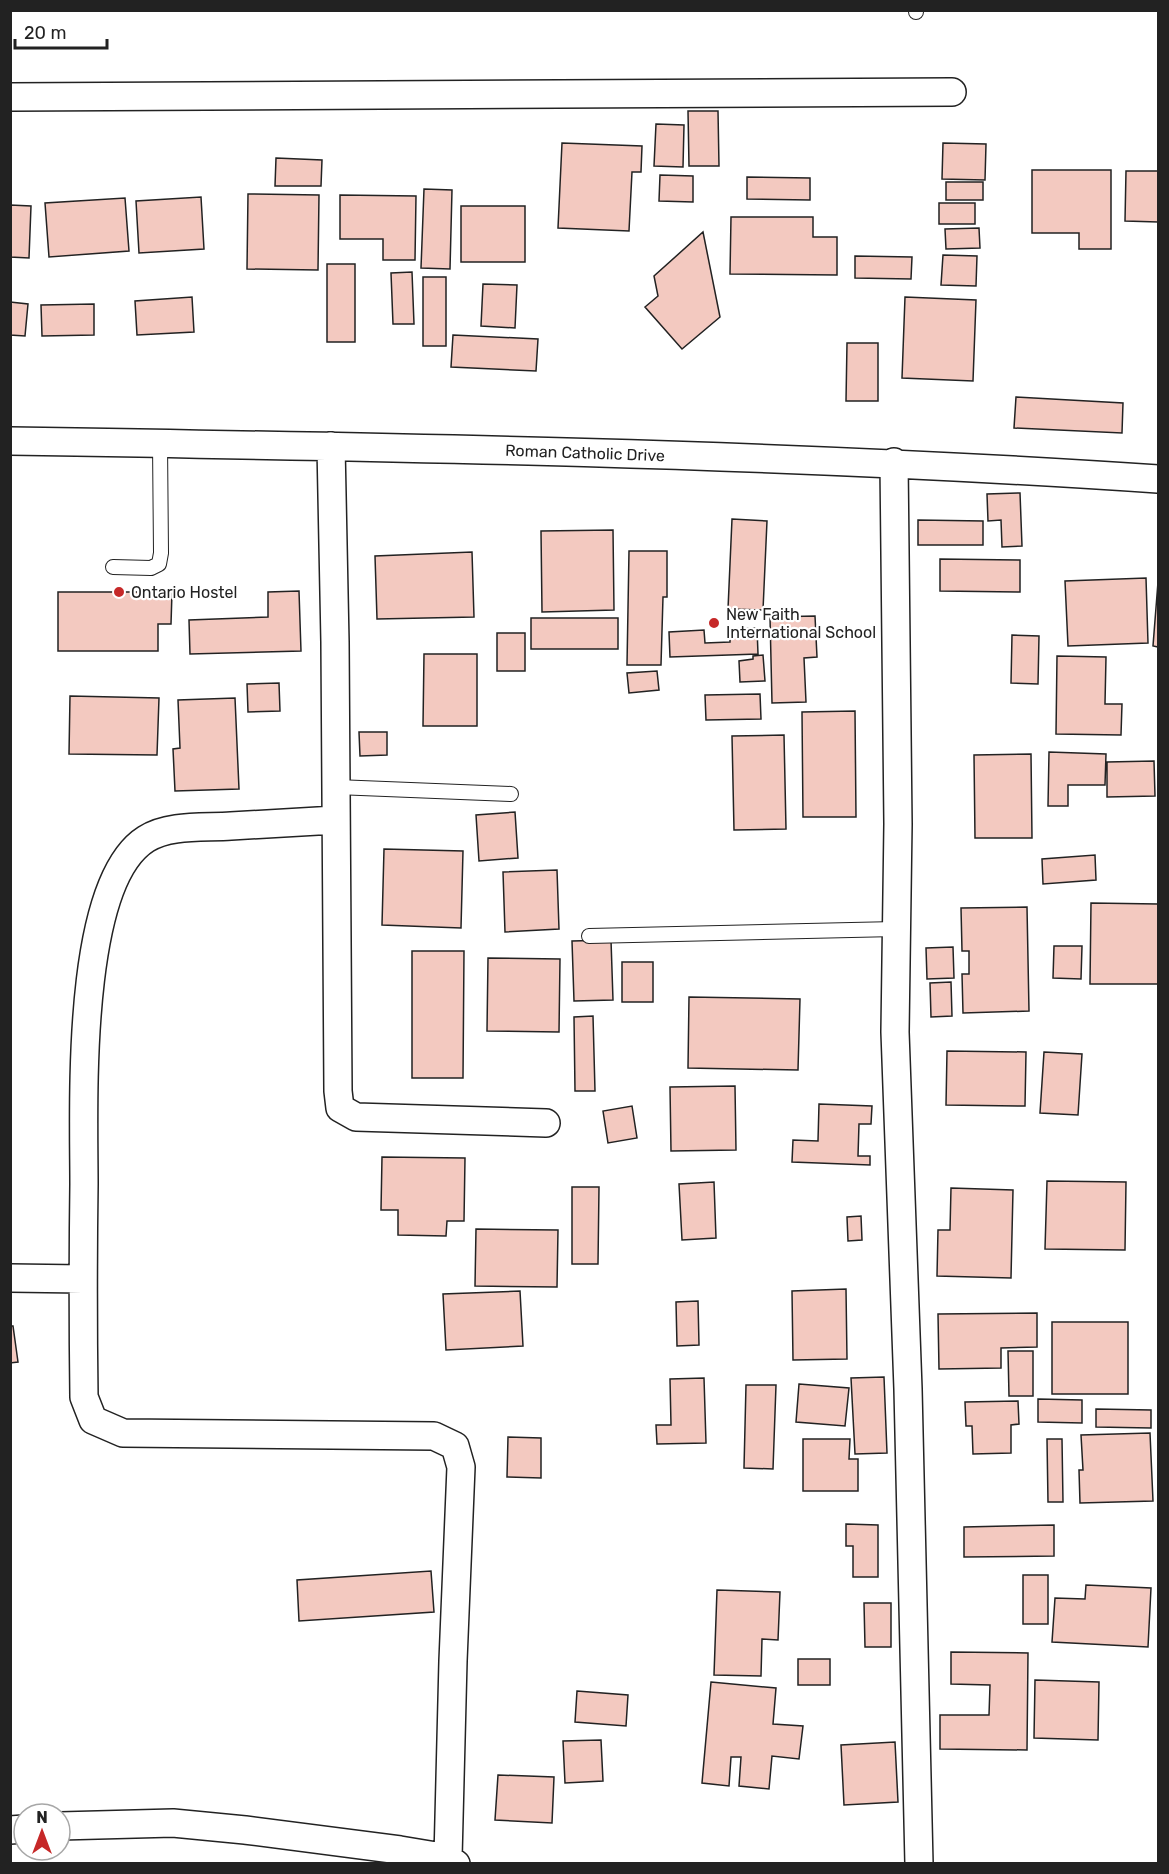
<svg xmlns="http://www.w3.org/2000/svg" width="1169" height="1874" font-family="Rubik,sans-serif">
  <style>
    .building { fill: #f3c9c0; stroke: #222; stroke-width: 1.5 }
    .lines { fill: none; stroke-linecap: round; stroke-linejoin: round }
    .service-casing { stroke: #222; stroke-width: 16 }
    .minor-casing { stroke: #222; stroke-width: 30 }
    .service { stroke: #fff; stroke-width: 14 }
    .minor { stroke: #fff; stroke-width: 27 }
    .poi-dot { fill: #c62828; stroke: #fff; stroke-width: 2 }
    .labels { text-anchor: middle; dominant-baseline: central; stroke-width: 4.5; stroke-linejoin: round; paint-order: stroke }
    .street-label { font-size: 16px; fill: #222; stroke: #fff }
    .poi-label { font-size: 16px; fill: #222; stroke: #fff; text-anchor: start }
  </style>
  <rect width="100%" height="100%" fill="#fff"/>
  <!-- building -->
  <path class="building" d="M 688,111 L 718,111 L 719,166 L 689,166 Z
    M 656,124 L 684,125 L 683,167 L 654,166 Z
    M 562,143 L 642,146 L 641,172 L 632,172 L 629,231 L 558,228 Z
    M 943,143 L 986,144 L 985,180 L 942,179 Z
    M 276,158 L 322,160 L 321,186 L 275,186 Z
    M 1032,170 L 1111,170 L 1111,249 L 1079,249 L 1079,233 L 1032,233 Z
    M 1126,171 L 1158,171 L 1158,222 L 1125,221 Z
    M 660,175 L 693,176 L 693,202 L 659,201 Z
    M 747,177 L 810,178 L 810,200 L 747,199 Z
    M 946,182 L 983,182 L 983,200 L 946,200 Z
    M 424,189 L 452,190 L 450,269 L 421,268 Z
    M 248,194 L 319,195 L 318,270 L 247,269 Z
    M 340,195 L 416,196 L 415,260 L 383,260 L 383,239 L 340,239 Z
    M 201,197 L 204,249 L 139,253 L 136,201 Z
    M 125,198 L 129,251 L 49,257 L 45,203 Z
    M 939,203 L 975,203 L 975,224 L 939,224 Z
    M 10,205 L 31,206 L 29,258 L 10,257 Z
    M 461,206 L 525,206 L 525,262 L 461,262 Z
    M 731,217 L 813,217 L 813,237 L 837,237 L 837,275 L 730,274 Z
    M 979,228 L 980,248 L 946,249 L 945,229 Z
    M 703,232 L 720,317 L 682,349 L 645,307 L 658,296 L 654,276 Z
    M 943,255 L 977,256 L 976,286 L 941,285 Z
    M 855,256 L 912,257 L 911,279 L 855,278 Z
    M 327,264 L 355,264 L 355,342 L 327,342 Z
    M 412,272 L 414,324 L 393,324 L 391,273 Z
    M 423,277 L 446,277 L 446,346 L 423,346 Z
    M 483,284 L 517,285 L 515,328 L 481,326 Z
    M 192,297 L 194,332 L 137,335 L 135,301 Z
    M 905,297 L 976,300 L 973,381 L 902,378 Z
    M 10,302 L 28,304 L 25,336 L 10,335 Z
    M 94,304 L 94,335 L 42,336 L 41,305 Z
    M 453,335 L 538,339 L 536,371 L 451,367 Z
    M 847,343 L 878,343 L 878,401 L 846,401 Z
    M 1016,397 L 1123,403 L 1122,433 L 1014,428 Z
    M 1020,493 L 1022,546 L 1002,547 L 1001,520 L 988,521 L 987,494 Z
    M 732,519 L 767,521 L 763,610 L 728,609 Z
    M 918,520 L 983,521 L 983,545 L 918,545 Z
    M 613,530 L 614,610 L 542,612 L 541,531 Z
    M 629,551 L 667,551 L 667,597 L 663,597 L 661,665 L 627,665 Z
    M 472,552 L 474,617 L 377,619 L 375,556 Z
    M 940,559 L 1020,560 L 1020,592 L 940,591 Z
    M 1146,578 L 1148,643 L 1068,646 L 1065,581 Z
    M 1158,582 L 1158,647 L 1153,646 Z
    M 299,591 L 301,651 L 190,654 L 189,620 L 268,617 L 268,592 Z
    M 58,592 L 172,592 L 171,624 L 158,624 L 158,651 L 58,651 Z
    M 815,616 L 817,657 L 804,658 L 806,702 L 772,703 L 770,617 Z
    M 531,618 L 618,618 L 618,649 L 531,649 Z
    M 757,628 L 758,654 L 670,657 L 669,632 L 704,630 L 705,643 L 730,642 L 730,629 Z
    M 497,633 L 525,633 L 525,671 L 497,671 Z
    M 1012,635 L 1039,636 L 1038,684 L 1011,683 Z
    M 424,654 L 477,654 L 477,726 L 423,726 Z
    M 763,655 L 765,681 L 740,682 L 739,661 L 753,659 L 753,656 Z
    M 1057,656 L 1106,657 L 1105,704 L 1122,704 L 1121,735 L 1056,734 Z
    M 657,671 L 659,690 L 629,693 L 627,673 Z
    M 279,683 L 280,711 L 248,712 L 247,684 Z
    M 760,694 L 761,719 L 706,720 L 705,695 Z
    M 70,696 L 159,698 L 157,755 L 69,754 Z
    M 235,698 L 239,789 L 175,791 L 173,749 L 180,748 L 178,700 Z
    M 855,711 L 856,817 L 803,817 L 802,712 Z
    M 359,732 L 387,732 L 387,755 L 360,756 Z
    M 784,735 L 786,829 L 734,830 L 732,736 Z
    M 1049,752 L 1106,754 L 1105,785 L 1068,785 L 1068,806 L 1048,806 Z
    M 1031,754 L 1032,838 L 975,838 L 974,755 Z
    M 1154,761 L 1155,796 L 1107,797 L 1107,762 Z
    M 515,812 L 518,858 L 479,861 L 476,815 Z
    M 384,849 L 463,851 L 461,928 L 382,925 Z
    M 1095,855 L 1096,880 L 1043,884 L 1042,859 Z
    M 557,870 L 559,929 L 505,932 L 503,872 Z
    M 1091,903 L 1158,904 L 1158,984 L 1090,984 Z
    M 1027,907 L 1029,1011 L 963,1013 L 962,974 L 969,974 L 969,951 L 962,951 L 961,908 Z
    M 611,940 L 613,1000 L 574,1001 L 572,941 Z
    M 1054,946 L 1082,946 L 1081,979 L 1053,978 Z
    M 953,947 L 954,978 L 927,979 L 926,948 Z
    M 412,951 L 464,951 L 463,1078 L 412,1078 Z
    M 488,958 L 560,959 L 559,1032 L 487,1031 Z
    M 622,962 L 653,962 L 653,1002 L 622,1002 Z
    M 951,982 L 952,1016 L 931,1017 L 930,983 Z
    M 689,997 L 800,999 L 798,1070 L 688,1068 Z
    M 593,1016 L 595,1091 L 575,1091 L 574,1017 Z
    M 947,1051 L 1026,1052 L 1025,1106 L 946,1105 Z
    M 1044,1052 L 1082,1054 L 1078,1115 L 1040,1113 Z
    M 735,1086 L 736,1150 L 671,1151 L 670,1087 Z
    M 819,1104 L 872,1106 L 871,1124 L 859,1124 L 858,1156 L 870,1156 L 870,1165 L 792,1162 L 793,1140 L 818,1141 Z
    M 632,1106 L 637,1138 L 608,1143 L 603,1111 Z
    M 382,1157 L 465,1158 L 464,1221 L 447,1221 L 446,1236 L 398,1235 L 398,1210 L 381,1210 Z
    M 1047,1181 L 1126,1182 L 1125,1250 L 1045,1249 Z
    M 714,1182 L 716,1238 L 682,1240 L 679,1184 Z
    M 572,1187 L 599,1187 L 598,1264 L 572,1264 Z
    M 951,1188 L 1013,1190 L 1011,1278 L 937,1276 L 938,1230 L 950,1230 Z
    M 861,1216 L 862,1240 L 848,1241 L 847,1217 Z
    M 476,1229 L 558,1230 L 557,1287 L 475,1286 Z
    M 846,1289 L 847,1359 L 793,1360 L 792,1291 Z
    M 520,1291 L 523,1346 L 446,1350 L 443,1294 Z
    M 698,1301 L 699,1345 L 677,1346 L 676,1302 Z
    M 1037,1313 L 1037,1347 L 1001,1348 L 1001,1368 L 939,1369 L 938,1314 Z
    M 1052,1322 L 1128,1322 L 1128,1394 L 1052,1394 Z
    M 10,1326 L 13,1326 L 18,1362 L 10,1363 Z
    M 1008,1351 L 1033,1351 L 1033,1396 L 1009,1396 Z
    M 884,1377 L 887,1453 L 855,1454 L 851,1378 Z
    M 704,1378 L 706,1443 L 657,1444 L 656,1425 L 671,1425 L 670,1379 Z
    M 799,1384 L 849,1388 L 845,1426 L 796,1422 Z
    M 746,1385 L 776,1385 L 773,1469 L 744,1468 Z
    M 1038,1399 L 1082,1400 L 1082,1423 L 1038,1422 Z
    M 1018,1401 L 1019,1424 L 1011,1425 L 1011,1453 L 973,1454 L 972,1426 L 966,1426 L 965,1402 Z
    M 1096,1409 L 1151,1410 L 1151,1428 L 1096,1427 Z
    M 1150,1433 L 1153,1501 L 1080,1503 L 1079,1470 L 1083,1470 L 1081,1435 Z
    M 508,1437 L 541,1438 L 541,1478 L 507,1477 Z
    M 803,1439 L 850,1439 L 849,1459 L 858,1459 L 858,1491 L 803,1491 Z
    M 1047,1439 L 1062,1439 L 1063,1502 L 1048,1502 Z
    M 846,1524 L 878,1525 L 878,1577 L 853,1577 L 853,1546 L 846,1546 Z
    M 1054,1525 L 1054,1556 L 964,1557 L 964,1527 Z
    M 431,1571 L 434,1612 L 299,1621 L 297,1580 Z
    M 1023,1575 L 1048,1575 L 1048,1624 L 1023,1624 Z
    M 1086,1585 L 1151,1588 L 1148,1647 L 1052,1642 L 1055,1598 L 1085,1599 Z
    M 717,1590 L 780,1592 L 778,1640 L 762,1639 L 761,1676 L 714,1675 Z
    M 864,1603 L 891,1603 L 891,1647 L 865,1647 Z
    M 951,1652 L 1028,1653 L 1027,1750 L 940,1749 L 940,1715 L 989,1715 L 990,1685 L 951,1684 Z
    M 798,1659 L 830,1659 L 830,1685 L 798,1685 Z
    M 1035,1680 L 1099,1682 L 1098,1740 L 1034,1738 Z
    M 711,1682 L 776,1688 L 773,1724 L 803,1726 L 799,1759 L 772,1756 L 769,1789 L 739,1786 L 741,1757 L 731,1757 L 729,1786 L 702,1783 Z
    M 577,1691 L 628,1695 L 626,1726 L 575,1722 Z
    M 601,1740 L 603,1781 L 565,1783 L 563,1741 Z
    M 895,1742 L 898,1802 L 844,1805 L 841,1745 Z
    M 498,1775 L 554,1777 L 552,1823 L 495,1820 Z"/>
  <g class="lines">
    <!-- service casing -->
    <g class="service-casing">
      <path id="service" d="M 916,10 L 916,12
        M 113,567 L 151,568 L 159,564 L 161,553 L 160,443
        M 336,787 L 511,794
        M 589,936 L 896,929"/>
    </g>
    <!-- minor casing -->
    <g class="minor-casing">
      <path id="minor" d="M 10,97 L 952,92
        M 10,441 C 393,447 776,453 1158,479
        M 331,446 L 335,642 L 338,1091 L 340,1108 L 356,1117 L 546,1123
        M 894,462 L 898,824 L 895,1032 L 908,1389 L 919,1864
        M 335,820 C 301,822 266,824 231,826 C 205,828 169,824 146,839 C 75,884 84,1106 84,1184 C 83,1255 83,1326 84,1397 L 93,1420 L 123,1433 L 434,1436 L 455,1446 L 461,1467 L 453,1661 L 448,1858
        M 10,1278 L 83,1279
        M 60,1826 L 173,1823 L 245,1830 L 400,1850 L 448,1858 L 456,1864
        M 10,1830 L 24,1829"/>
    </g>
    <!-- service -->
    <use href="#service" class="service"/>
    <!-- minor -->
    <use href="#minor" class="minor"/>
  </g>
  <!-- markers -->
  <g class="poi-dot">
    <circle cx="119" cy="592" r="6"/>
    <circle cx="714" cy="623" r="6"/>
  </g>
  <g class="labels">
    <!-- street labels -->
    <g class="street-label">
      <text transform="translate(585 453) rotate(2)">Roman Catholic Drive</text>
    </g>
    <!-- poi labels -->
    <g class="poi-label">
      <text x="131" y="592">Ontario Hostel</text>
      <text x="726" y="614">New Faith<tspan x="726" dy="18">International School</tspan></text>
    </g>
  </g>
  <!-- border -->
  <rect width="1169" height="1874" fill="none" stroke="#222222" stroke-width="24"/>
  <!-- north arrow -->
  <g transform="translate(42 1832)"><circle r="28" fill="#ffffff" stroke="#a7a7a7" stroke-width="1.5"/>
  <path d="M0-4.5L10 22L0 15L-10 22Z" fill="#c62828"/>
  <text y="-9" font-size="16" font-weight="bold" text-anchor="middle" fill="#222222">N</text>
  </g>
  <!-- scale -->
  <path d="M15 39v9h92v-9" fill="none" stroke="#222222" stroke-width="3"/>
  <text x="24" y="39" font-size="18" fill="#222222" stroke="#ffffff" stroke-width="4.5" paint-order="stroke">20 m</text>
</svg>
